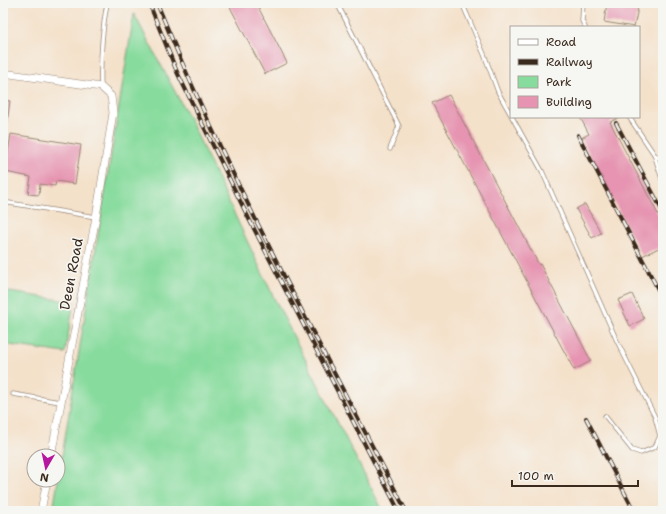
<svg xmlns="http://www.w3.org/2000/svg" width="666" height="514" font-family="'Shantell Sans',sans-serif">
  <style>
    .green { fill: #87db9d; stroke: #61825e }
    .building { fill: #e694b1 }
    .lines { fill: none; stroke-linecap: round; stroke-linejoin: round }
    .service-casing { stroke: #988674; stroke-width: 5 }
    .minor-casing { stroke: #988674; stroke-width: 8 }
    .service { stroke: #fff; stroke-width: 3.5 }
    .minor { stroke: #fff; stroke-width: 7 }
    .rail-casing { stroke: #3b2a1e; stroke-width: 4 }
    .rail { stroke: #f6f6f2; stroke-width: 2.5; stroke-dasharray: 8; stroke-linecap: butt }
    .labels { text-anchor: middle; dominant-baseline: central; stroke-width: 3.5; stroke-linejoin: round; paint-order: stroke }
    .street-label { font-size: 14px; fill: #3b2a1e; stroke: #f6f6f2 }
  </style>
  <rect width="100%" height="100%" fill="#f6f6f2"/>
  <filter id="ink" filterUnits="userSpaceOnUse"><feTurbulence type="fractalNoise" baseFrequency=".025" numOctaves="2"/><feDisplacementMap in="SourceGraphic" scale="8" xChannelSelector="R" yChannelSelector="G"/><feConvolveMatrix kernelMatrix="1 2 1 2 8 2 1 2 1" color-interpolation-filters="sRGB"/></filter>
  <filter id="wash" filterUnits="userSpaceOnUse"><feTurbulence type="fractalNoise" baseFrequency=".012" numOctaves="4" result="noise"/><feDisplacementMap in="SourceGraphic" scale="16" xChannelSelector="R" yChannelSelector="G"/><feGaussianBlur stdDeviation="0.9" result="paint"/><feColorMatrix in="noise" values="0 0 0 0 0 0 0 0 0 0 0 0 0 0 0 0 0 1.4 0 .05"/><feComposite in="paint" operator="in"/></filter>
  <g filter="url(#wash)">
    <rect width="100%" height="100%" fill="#f4e1ca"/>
    <!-- green -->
    <path class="green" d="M 134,14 L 190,120 L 276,302 L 383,511 L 53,511 Z
      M 3,291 L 74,302 L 65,353 L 3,344 Z"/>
    <g id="blocks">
      <!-- building -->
      <path class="building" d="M 233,3 L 256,3 L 287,63 L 265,74 L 229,5 Z
        M 607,3 L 639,3 L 634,27 L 604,22 Z
        M 449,95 L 539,265 L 540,264 L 591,361 L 574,370 L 432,103 Z
        M 3,100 L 10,101 L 7,124 L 3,124 Z
        M 580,117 L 620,117 L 610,122 L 661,220 L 663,219 L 663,246 L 642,256 L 581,138 L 589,134 Z
        M 11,134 L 81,145 L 75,184 L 56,181 L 55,186 L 40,184 L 39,195 L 28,194 L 31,177 L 5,172 Z
        M 585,204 L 601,233 L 592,238 L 576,209 Z
        M 632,294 L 644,319 L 630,326 L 618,300 Z"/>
    </g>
  </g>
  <g filter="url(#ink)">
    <use href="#blocks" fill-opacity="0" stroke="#988674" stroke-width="1"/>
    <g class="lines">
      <!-- service casing -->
      <g class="service-casing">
        <path id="service" d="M 337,3 L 399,126 L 390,149
          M 462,3 L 484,54 L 498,92 L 511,115
          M 583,3 L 582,21 L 585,27
          M 101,87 C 100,58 102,31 107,3
          M 512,117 L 542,171 L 617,341 L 655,417 L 660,436 L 655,447 L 641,453 L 632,450 L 605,416
          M 629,117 L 654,154 L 663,182
          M 655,155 L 663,160
          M 3,202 L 96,217
          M 13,394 L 60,402"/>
      </g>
      <!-- minor casing -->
      <g class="minor-casing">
        <path id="minor" d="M 3,73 L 101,87 L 111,96 L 113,113 L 96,217 L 51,456
          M 41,511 L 47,480"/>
      </g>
      <!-- service -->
      <use href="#service" class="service"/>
      <!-- minor -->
      <use href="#minor" class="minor"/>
      <!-- rail casing -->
      <g class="rail-casing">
        <path id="rail" d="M 149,3 L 177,72 L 249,219 L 399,511
          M 157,3 C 228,178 320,344 406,511
          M 616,123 L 663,212
          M 578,135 L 663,299
          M 586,418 L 634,511"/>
      </g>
      <!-- rail -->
      <use href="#rail" class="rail"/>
    </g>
  </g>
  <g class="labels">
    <!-- street labels -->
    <g class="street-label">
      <text transform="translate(71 274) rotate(-79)">Deen Road</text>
    </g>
  </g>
  <!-- margin -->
  <rect width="666" height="514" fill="none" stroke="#f6f6f2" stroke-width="16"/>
  <!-- legend -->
  <rect x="510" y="26" width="130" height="92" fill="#f6f6f2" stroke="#aba49d"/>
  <rect x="518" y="39" width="20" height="6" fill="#ffffff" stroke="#aba49d"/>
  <text x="546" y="46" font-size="12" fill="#3b2a1e">Road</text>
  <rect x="518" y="59" width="20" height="6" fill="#3b2a1e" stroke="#aba49d"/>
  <text x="546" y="66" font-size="12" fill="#3b2a1e">Railway</text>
  <rect x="518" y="76" width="20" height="12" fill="#87db9d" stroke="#aba49d"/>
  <text x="546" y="86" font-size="12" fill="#3b2a1e">Park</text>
  <rect x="518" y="96" width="20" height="12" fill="#e694b1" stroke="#aba49d"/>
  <text x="546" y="106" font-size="12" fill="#3b2a1e">Building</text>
  <!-- north arrow -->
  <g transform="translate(46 468) rotate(189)"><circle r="19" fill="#f6f6f2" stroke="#aba49d"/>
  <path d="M0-3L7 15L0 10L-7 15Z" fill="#b5179e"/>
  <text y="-6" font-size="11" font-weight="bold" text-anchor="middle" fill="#3b2a1e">N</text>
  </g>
  <!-- scale -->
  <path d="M512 480v6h126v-6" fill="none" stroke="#3b2a1e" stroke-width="2"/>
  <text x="518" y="480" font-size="12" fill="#3b2a1e" stroke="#f6f6f2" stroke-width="3" paint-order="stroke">100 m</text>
</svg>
